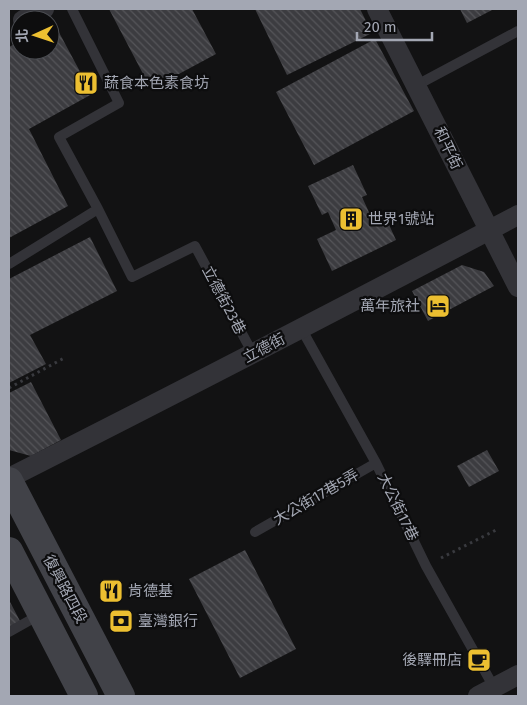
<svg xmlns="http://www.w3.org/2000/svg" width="527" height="705" font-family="'Fira Sans','Noto Sans TC',sans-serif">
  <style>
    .building { fill: url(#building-back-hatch) }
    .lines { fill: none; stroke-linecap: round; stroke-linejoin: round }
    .path { stroke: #393a3f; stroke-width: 3; stroke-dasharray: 2.5 4; stroke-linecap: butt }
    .service { stroke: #333338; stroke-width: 10 }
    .minor { stroke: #333338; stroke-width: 20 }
    .secondary { stroke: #414248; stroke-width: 28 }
    .labels { text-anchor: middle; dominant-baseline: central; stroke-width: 4.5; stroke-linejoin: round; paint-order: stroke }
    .poi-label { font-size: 15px; fill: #a3a7b3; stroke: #0d0d0e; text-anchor: start }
    .street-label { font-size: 15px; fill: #a3a7b3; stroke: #0d0d0e }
  </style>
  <defs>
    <pattern id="building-back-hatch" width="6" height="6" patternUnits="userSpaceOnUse" patternTransform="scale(1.25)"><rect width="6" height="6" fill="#3c3c40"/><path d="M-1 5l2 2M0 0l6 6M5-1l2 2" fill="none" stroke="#555559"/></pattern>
  </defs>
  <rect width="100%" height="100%" fill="#121213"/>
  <!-- building -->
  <path class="building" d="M 109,9 L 192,9 L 216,54 L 151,89 Z
    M 255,9 L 360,9 L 372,33 L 287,75 Z
    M 460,9 L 494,9 L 467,23 Z
    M 54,23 L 92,94 L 29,129 L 68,206 L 9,238 L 9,47 L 20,41 L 20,50 L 50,50 L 50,25 Z
    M 375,39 L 414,111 L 314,165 L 276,92 Z
    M 353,165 L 367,195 L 362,197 L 373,221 L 385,216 L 396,240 L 332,271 L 317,239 L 336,230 L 328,212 L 322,215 L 308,186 Z
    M 90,237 L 117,291 L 30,335 L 46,364 L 9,383 L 9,279 Z
    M 462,265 L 484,272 L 494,286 L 428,321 L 412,291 Z
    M 31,382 L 61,440 L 31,456 L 9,450 L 9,393 Z
    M 487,450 L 499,471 L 469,487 L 457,466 Z
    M 245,550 L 296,649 L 240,678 L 189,579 Z
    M 9,600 L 20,621 L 9,628 Z"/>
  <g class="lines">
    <!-- path -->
    <path class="path" d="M 9,388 L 66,357
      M 441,558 L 498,529"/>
    <!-- service -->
    <path class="service" d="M 417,85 L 518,31
      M 98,209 L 132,277 L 195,246 L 253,354
      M 9,264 L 98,209 L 59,137 L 119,103 L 72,9
      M 301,328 L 376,463 L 426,566 L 496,691
      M 255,532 L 376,463
      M 9,632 L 41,614"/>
    <!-- minor -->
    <path class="minor" d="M 377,9 L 518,287
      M 23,20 L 44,9
      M 9,478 C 179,392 349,304 518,215
      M 478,696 L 518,675"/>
    <!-- secondary -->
    <path class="secondary" d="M 9,481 L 121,696
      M 9,551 L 84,696"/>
  </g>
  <!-- icons -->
  <defs>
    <g id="restaurant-square" transform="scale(1.25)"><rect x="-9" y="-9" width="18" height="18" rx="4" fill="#ecbf31" stroke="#0d0d0e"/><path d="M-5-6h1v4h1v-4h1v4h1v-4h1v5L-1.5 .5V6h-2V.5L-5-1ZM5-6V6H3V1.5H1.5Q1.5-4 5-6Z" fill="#111"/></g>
    <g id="building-square" transform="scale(1.25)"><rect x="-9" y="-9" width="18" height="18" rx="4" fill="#ecbf31" stroke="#0d0d0e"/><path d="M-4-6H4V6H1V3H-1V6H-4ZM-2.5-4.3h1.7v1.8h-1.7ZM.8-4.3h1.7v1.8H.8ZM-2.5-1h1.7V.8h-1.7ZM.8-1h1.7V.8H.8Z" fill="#111"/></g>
    <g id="hotel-square" transform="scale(1.25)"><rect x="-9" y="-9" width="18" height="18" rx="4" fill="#ecbf31" stroke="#0d0d0e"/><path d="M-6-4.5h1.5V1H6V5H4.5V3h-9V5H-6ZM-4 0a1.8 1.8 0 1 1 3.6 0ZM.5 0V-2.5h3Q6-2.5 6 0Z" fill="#111"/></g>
    <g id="bank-square" transform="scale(1.25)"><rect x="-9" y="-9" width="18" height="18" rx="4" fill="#ecbf31" stroke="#0d0d0e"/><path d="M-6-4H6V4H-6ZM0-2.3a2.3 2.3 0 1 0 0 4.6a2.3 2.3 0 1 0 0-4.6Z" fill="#111"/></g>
    <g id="cafe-square" transform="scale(1.25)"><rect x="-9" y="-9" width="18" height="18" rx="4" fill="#ecbf31" stroke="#0d0d0e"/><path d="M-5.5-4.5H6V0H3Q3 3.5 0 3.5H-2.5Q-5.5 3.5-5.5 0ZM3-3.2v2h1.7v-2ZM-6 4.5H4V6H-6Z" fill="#111"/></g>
  </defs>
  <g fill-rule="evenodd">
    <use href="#restaurant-square" x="86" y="83"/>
    <use href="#building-square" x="351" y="219"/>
    <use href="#hotel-square" x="438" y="306"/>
    <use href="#restaurant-square" x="111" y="591"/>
    <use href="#bank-square" x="121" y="621"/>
    <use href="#cafe-square" x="479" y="660"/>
  </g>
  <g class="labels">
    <!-- poi labels -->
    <g class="poi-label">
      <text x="104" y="83">蔬食本色素食坊</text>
      <text x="368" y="219">世界1號站</text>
      <text x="420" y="306" text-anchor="end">萬年旅社</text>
      <text x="128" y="591">肯德基</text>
      <text x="138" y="621">臺灣銀行</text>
      <text x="462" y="660" text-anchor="end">後驛冊店</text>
    </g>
    <!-- street labels -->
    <g class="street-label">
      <text transform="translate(448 148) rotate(64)">和平街</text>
      <text transform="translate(224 300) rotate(62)">立德街23巷</text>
      <text transform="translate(264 348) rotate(-28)">立德街</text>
      <text transform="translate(316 497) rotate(-30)">大公街17巷5弄</text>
      <text transform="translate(398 507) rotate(64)">大公街17巷</text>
      <text transform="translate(65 589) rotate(62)">復興路四段</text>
    </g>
  </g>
  <!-- border -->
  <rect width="527" height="705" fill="none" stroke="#a3a7b3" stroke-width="20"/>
  <!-- north arrow -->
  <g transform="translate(35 35) rotate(267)"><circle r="24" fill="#0d0d0e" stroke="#494b50"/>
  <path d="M0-4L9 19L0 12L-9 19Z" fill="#ecbf31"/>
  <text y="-8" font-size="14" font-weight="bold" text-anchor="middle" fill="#a3a7b3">北</text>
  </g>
  <!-- scale -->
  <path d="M357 32v8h75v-8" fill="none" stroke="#a3a7b3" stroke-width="2.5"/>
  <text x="364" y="32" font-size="15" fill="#a3a7b3" stroke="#0d0d0e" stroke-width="4" paint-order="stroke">20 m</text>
</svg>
